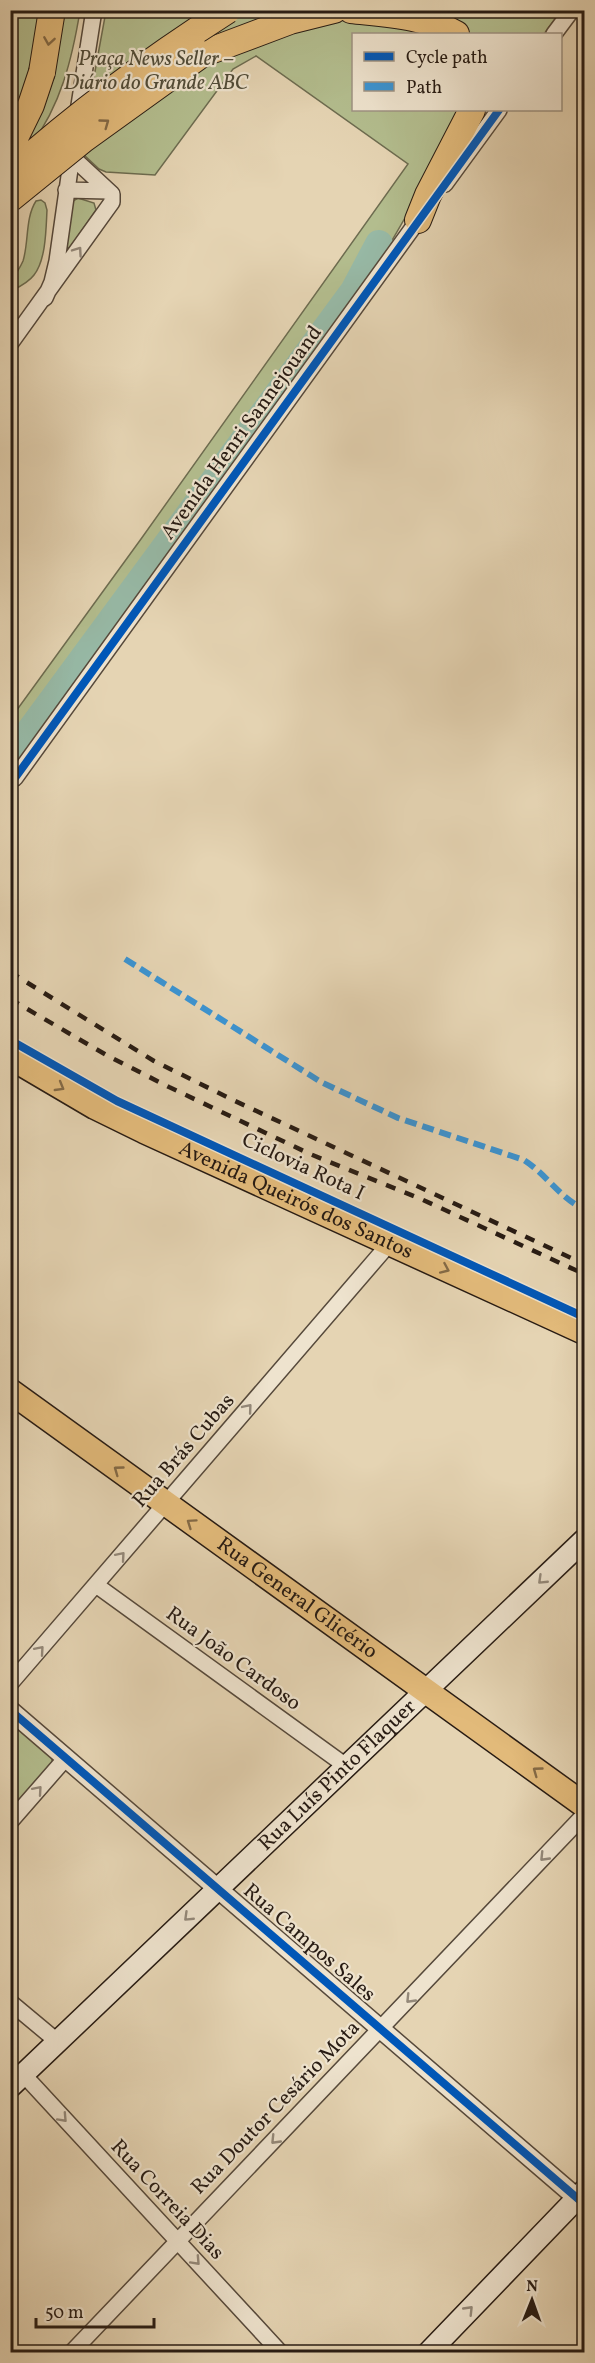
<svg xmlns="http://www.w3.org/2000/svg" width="595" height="2363" font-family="Vollkorn,serif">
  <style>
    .green { fill: #b3bd8e; stroke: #6d6c50; stroke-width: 1.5 }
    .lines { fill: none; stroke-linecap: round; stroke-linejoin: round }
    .river { stroke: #97b9a6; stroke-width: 28 }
    .minor-casing { stroke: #56493b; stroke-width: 18 }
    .tertiary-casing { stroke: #56493b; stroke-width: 21 }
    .secondary-casing { stroke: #271b13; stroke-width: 24 }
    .primary-casing { stroke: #271b13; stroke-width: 27 }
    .trunk-casing { stroke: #271b13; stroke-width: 28 }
    .minor { stroke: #eee3ce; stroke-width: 15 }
    .tertiary { stroke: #eee3ce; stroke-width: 18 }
    .secondary { stroke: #eee3ce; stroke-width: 21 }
    .primary { stroke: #e2ba7a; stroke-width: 24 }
    .trunk { stroke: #e2ba7a; stroke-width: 26 }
    .rail { stroke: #271b13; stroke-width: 4.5; stroke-dasharray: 10 10; stroke-linecap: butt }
    .trunk-bridge-casing { stroke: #271b13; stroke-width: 28; stroke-linecap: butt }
    .trunk-bridge { stroke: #e2ba7a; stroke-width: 26 }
    .quiet { stroke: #3b94d3; stroke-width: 6; stroke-dasharray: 12 6; stroke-linecap: butt }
    .cycleway-casing { stroke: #eee3ce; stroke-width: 11 }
    .cycleway { stroke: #0057b8; stroke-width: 8 }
    .oneway { stroke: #846a46 }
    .oneway2 { stroke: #94897a }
    .labels { text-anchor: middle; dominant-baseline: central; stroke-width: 4.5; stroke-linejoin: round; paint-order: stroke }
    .park-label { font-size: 21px; font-style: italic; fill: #514c38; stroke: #eee3ce }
    .street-label { font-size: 21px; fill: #271b13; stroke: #eee3ce }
  </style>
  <rect width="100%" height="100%" fill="#e5d4b3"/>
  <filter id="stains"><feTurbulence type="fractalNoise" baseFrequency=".00333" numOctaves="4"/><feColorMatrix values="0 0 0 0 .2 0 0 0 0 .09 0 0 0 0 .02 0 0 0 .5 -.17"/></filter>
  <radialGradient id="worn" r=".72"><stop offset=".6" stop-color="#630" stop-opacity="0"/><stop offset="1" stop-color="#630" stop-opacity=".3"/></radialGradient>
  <!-- green -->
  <path class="green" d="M 10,11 L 80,11 C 72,59 61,105 31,145 L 11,138 Z
    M 106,11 L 561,11 L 544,34 L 469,34 L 455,22 L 430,34 L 354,34 L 354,110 L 460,110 L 428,178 L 379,263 L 18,757 L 11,760 L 11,718 L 141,539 L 408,164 L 256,56 L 233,69 L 155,175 L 106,172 L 99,169 L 83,154 L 87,115 Z
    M 78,198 L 94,203 L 96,210 L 71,246 L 67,249 L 65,247 L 73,201 Z
    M 41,200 L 45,203 L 47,210 C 46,229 46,260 34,275 C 28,283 19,287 11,291 C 10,278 18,273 23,261 C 29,242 25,218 36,201 Z
    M 11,1718 L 52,1754 L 52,1765 L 11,1813 Z"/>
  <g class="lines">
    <!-- river -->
    <path class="river" d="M 10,752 L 27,735 L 354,291 L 379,244"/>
    <!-- minor casing -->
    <g class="minor-casing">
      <path id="minor" d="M 554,34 L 572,10
        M 77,118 L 94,10
        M 445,184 L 499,110
        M 66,190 L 108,191
        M 45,298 L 52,282 L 57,261 L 73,148
        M 10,344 L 112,202 L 112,194 L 71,156
        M 10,779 L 15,778 L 422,215
        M 96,1585 L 346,1766
        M 10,1684 L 389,1244
        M 10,1822 L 65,1759
        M 10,2002 L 58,2042
        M 24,2075 L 280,2352
        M 72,2352 L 584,1815"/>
    </g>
    <!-- tertiary casing -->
    <g class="tertiary-casing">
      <path id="tertiary" d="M 10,1710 L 584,2204"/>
    </g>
    <!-- secondary casing -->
    <g class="secondary-casing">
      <g id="secondary">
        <path id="s1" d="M 10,2087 L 584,1540"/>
        <path d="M 429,2352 L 584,2191"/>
      </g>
    </g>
    <!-- primary casing -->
    <g class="primary-casing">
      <g id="primary">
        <path id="s2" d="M 10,1057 L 95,1107 L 144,1131 L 584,1332"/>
        <path id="s3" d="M 10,1391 L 584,1805"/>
      </g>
    </g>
    <!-- trunk casing -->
    <g class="trunk-casing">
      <path id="trunk" d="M 351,10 C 388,14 423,15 456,34
        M 202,54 L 290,21 L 334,10
        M 42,72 L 52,10
        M 418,220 L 428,195 L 472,110"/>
    </g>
    <!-- minor -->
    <use href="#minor" class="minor"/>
    <!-- tertiary -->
    <use href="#tertiary" class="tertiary"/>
    <!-- secondary -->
    <use href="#secondary" class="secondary"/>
    <!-- primary -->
    <use href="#primary" class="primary"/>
    <!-- trunk -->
    <use href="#trunk" class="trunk"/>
    <!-- rail -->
    <path class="rail" d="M 10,972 L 154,1061 L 235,1101 L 584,1264
      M 10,999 L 108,1056 L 169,1087 L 310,1154 L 421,1199 L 584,1274"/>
    <!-- trunk-bridge casing -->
    <g class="trunk-bridge-casing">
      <path id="trunk-bridge" d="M 10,148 L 31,105 L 42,72
        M 10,174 C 78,113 151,59 228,10
        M 10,199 L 84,139 L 202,54"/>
    </g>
    <!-- trunk-bridge -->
    <use href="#trunk-bridge" class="trunk-bridge"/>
    <!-- quiet -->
    <path class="quiet" d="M 125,959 L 321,1082 L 398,1118 L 524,1160 C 546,1174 560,1198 584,1209"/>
    <!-- cycleway casing -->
    <g class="cycleway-casing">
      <path id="cycleway" d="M 10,779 L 15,778 L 499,110
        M 10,1040 L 117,1101 L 584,1317
        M 10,1710 L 584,2204"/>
    </g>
    <!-- cycleway -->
    <use href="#cycleway" class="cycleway"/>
  </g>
  <!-- one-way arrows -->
  <defs><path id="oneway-chevron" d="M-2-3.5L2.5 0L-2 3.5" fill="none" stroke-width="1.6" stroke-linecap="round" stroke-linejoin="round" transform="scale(1.5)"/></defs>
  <g class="oneway">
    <use href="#oneway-chevron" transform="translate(49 41) rotate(99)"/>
    <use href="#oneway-chevron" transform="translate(105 123) rotate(-36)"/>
    <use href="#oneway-chevron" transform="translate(60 1087) rotate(30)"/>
    <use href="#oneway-chevron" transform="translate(445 1269) rotate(24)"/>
    <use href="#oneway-chevron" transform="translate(118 1470) rotate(-144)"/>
    <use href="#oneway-chevron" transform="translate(191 1523) rotate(-145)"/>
    <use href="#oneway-chevron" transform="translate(537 1771) rotate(-144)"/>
  </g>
  <g class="oneway2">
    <use href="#oneway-chevron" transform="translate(78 251) rotate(-55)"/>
    <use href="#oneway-chevron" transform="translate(248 1408) rotate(-50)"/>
    <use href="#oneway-chevron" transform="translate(121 1556) rotate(-49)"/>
    <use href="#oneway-chevron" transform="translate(542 1580) rotate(136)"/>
    <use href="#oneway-chevron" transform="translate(40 1650) rotate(-49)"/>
    <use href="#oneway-chevron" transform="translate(38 1790) rotate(-49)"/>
    <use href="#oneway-chevron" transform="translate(544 1857) rotate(134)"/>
    <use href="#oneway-chevron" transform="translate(188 1917) rotate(136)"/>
    <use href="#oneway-chevron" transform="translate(410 1999) rotate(134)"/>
    <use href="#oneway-chevron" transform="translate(63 2118) rotate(47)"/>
    <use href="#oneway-chevron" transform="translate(275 2140) rotate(134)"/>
    <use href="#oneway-chevron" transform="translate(196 2261) rotate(47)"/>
    <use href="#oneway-chevron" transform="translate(469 2310) rotate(-46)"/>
  </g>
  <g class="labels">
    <!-- park labels -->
    <g class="park-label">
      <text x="156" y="59">Praça News Seller –<tspan x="156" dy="24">Diário do Grande ABC</tspan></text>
    </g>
    <!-- street labels -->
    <g class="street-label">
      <text transform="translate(242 433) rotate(-54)">Avenida Henri Sannejouand</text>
      <text transform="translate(303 1167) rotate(25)">Ciclovia Rota I</text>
      <text stroke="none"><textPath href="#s2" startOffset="320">Avenida Queirós dos Santos</textPath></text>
      <text transform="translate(184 1451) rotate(-49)">Rua Brás Cubas</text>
      <text stroke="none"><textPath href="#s3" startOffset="354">Rua General Glicério</textPath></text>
      <text transform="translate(233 1659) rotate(36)">Rua João Cardoso</text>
      <text stroke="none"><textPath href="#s1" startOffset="452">Rua Luís Pinto Flaquer</textPath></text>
      <text transform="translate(309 1943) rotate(41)">Rua Campos Sales</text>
      <text transform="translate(276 2108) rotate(-46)">Rua Doutor Cesário Mota</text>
      <text transform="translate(167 2200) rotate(47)">Rua Correia Dias</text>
    </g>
  </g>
  <!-- margin -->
  <rect width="595" height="2363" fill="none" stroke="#e5d4b3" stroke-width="36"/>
  <rect x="12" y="12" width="571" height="2339" fill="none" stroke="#271b13" stroke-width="3"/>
  <rect x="18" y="18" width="559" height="2327" fill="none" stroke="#271b13" stroke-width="1.5"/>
  <!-- legend -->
  <rect x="352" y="33" width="210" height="78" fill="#eee3ce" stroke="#9e9383" stroke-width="1.5"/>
  <rect x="364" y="52" width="30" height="9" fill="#0057b8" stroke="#9e9383" stroke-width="1.5"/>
  <text x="406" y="63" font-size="18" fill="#271b13">Cycle path</text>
  <rect x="364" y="82" width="30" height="9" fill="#3b94d3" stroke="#9e9383" stroke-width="1.5"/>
  <text x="406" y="93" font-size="18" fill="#271b13">Path</text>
  <!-- north arrow -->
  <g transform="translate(532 2300) rotate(1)" stroke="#eee3ce" stroke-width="4.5" paint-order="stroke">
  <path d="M0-4.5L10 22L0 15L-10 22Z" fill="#271b13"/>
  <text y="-9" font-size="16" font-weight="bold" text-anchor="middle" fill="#271b13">N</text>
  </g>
  <!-- scale -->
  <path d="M36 2318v9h118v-9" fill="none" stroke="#271b13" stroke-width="3"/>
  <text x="45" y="2318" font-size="18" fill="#271b13" stroke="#eee3ce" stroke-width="4.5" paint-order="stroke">50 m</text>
  <rect width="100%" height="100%" filter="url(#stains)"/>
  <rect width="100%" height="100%" fill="url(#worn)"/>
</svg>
